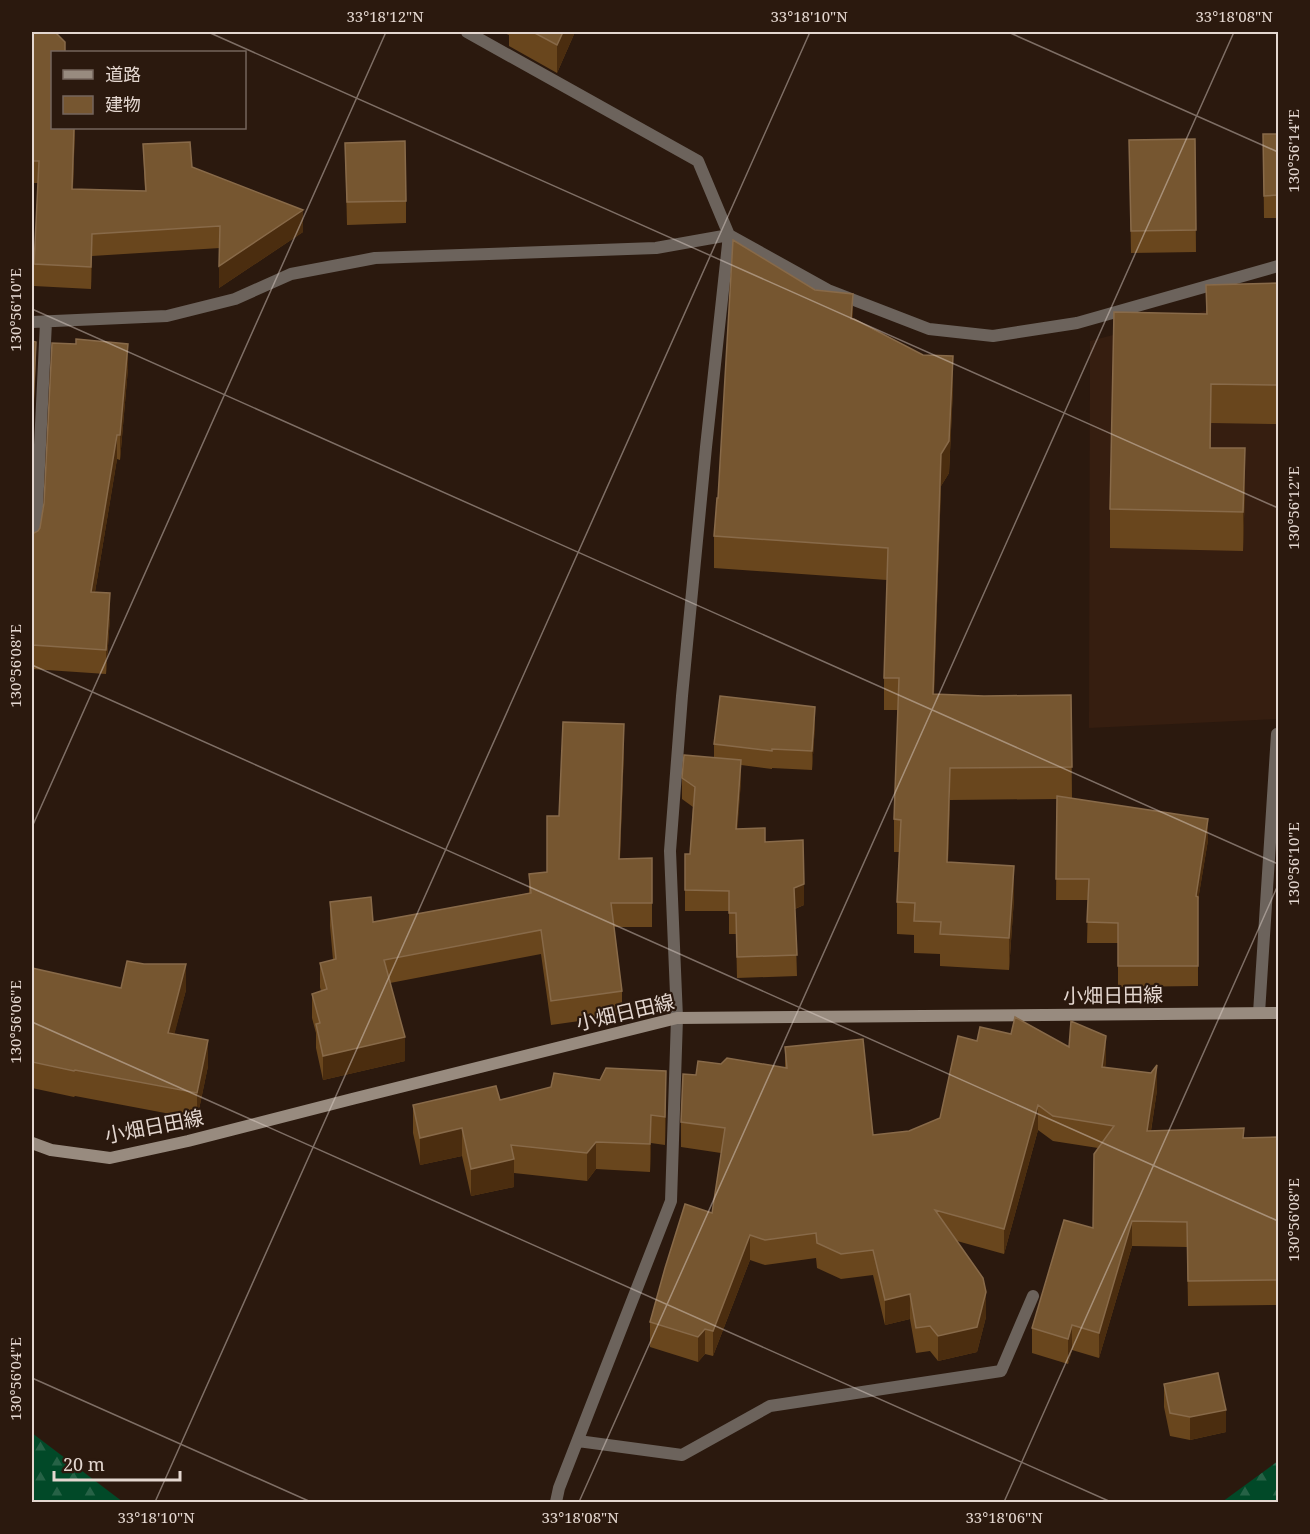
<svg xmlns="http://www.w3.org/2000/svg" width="1310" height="1534" font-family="'Noto Serif','Noto Sans JP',serif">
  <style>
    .built { fill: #361e10 }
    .forest { fill: url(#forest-firs) }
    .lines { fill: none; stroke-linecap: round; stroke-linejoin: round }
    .street { stroke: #6c635c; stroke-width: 12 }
    .secondary { stroke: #988b7f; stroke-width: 12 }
    .wall { fill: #69461d }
    .shaded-wall { fill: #4b2d0f }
    .building { fill: #765630; stroke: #886a49; stroke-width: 1.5 }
    .ticks { fill: none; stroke: #e4d7d0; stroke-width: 1.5; stroke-opacity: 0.45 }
    .labels { text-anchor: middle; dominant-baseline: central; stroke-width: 4.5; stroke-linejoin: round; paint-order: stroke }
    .street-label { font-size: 20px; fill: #e4d7d0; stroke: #2b190e }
    .neatline { fill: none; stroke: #e4d7d0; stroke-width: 2 }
    .ticks-label { font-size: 15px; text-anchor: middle; fill: #e4d7d0 }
  </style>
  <defs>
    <pattern id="forest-firs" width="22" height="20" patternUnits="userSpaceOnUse" patternTransform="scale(1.5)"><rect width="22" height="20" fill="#014928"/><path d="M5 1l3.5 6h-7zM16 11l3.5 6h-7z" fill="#266246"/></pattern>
  </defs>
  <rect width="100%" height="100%" fill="#2b190e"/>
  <!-- built -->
  <path class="built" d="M 1278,292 L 1278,719 L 1089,728 L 1090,341 Z"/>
  <!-- forest -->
  <path class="forest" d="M 32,1433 L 123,1502 L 32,1502 Z
    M 1278,1461 L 1278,1502 L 1222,1502 Z"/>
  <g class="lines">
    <!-- street -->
    <path class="street" d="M 467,32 L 698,161 L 729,235 L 706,447 L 682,696 L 670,851 L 677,1018 L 671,1201 L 559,1488 L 556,1502
      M 32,322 L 167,316 L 235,299 L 291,274 L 375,258 L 656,248 L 729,235 L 828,290 L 929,329 L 993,336 L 1077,323 L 1278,266
      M 32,550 L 36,527 L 46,322
      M 1259,1013 L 1277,734
      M 578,1441 L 682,1455 L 770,1406 L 1001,1371 L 1033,1296"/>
    <!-- secondary -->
    <path class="secondary" d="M 32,1143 L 51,1150 L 110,1158 L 188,1141 L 352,1099 L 677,1018 L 1278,1013"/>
  </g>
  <!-- wall -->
  <path class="wall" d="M 32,32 L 52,128 L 75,128 L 73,189 L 145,191 L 143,144 L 192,167 L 303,232 L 219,288 L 220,248 L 92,256 L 91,289 L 34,286 L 34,264 L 38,183 L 32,183 Z
    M 502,32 L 575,32 L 557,73 L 509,46 L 509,35 Z
    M 1263,134 L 1278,134 L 1278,218 L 1264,218 Z
    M 1195,139 L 1196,252 L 1131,253 L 1129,140 Z
    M 345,143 L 406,201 L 406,223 L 347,225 Z
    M 1278,283 L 1278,424 L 1211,423 L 1211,448 L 1245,487 L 1243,551 L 1110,548 L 1110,509 L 1206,314 L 1206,285 Z
    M 853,319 L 953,388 L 949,473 L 941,486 L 934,694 L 984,696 L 1071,695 L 1072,798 L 1208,840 L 1198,900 L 1198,986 L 1118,987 L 1118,943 L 1087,943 L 1088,900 L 1056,900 L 1057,799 L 950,800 L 948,862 L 1014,898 L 1009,970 L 940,966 L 940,954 L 914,953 L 914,935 L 897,934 L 897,902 L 899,852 L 894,852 L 894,819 L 898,710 L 884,710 L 884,678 L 887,580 L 714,568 L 714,536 L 718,498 Z
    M 128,368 L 120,460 L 117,459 L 95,592 L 110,617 L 106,674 L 32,669 L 32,534 L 38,531 Z
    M 815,725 L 812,770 L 772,768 L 772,769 L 741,765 L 741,781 L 737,829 L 765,842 L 804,905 L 795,909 L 797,976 L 737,978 L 736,934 L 729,934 L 729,911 L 685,911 L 685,854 L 690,854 L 693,807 L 682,799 L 682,778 L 714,758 L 714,744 Z
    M 624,749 L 620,859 L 652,858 L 652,927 L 614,927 L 622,991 L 622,1015 L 551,1025 L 541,954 L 390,983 L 405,1061 L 323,1080 L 316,1048 L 316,1033 L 312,1018 L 312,994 L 321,991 L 320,987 L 320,963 L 333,960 L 330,926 L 330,902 L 373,922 L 529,893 L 529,874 L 547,872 L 559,816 Z
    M 32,968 L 121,988 L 186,990 L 174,1034 L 208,1066 L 197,1119 L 75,1096 L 74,1097 L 32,1088 Z
    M 977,1041 L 1069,1047 L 1106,1061 L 1105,1067 L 1157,1090 L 1151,1131 L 1244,1138 L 1278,1137 L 1278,1305 L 1188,1306 L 1187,1247 L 1132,1246 L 1099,1358 L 1072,1350 L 1068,1364 L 1032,1353 L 1032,1328 L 1093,1228 L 1098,1148 L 1053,1141 L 1038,1130 L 1004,1254 L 957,1241 L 986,1317 L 977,1352 L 938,1361 L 930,1351 L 916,1353 L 910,1319 L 885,1325 L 873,1275 L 841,1279 L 817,1268 L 816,1258 L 765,1265 L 750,1260 L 713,1356 L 705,1354 L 698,1362 L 650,1347 L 650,1322 L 712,1213 L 721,1153 L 681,1147 L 681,1122 L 696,1075 L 785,1068 L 785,1047 L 873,1135 L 909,1131 L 940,1118 Z
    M 666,1098 L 665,1145 L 651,1143 L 650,1172 L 596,1169 L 587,1181 L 514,1173 L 514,1187 L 471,1196 L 462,1156 L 420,1165 L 413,1133 L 413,1105 L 500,1100 Z
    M 1164,1384 L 1226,1432 L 1190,1440 L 1170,1436 L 1164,1407 Z"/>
  <!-- shaded-wall -->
  <path class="shaded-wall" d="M 563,32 L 575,32 L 557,73 L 557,45 Z
    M 74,128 L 75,128 L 72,211 L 72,189 Z
    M 303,210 L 303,232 L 219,288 L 219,266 Z
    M 92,234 L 92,256 L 91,289 L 91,267 Z
    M 853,294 L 853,326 L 851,319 Z
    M 36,342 L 36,366 L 32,450 L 32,426 Z
    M 128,344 L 128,368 L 120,460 L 120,435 Z
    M 953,356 L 953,388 L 949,473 L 941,486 L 933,727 L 933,694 L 941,454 Z
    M 117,435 L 117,459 L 91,616 L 91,592 Z
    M 1245,448 L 1245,487 L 1243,551 L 1243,512 Z
    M 110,593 L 110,617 L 106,674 L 106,650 Z
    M 815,707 L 815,725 L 812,770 L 812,751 Z
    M 624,724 L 624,749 L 619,883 L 619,859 Z
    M 741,760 L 741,781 L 736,850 L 736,829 Z
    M 950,768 L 950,800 L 947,894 L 947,862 Z
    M 1208,819 L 1208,840 L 1198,900 L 1198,986 L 1198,900 L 1196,896 Z
    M 1014,866 L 1014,898 L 1009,970 L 1009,938 Z
    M 804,884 L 804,905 L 794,909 L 794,888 Z
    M 186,964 L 186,990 L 168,1059 L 168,1033 Z
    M 1106,1036 L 1106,1061 L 1102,1092 L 1102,1067 Z
    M 405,1037 L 405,1061 L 323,1080 L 323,1056 Z
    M 208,1040 L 208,1066 L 197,1119 L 197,1093 Z
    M 1157,1065 L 1157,1090 L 1147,1156 L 1147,1131 Z
    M 666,1071 L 666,1098 L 665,1145 L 665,1117 Z
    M 1038,1105 L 1038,1130 L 1004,1254 L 1004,1229 Z
    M 651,1115 L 651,1143 L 650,1172 L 650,1144 Z
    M 462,1128 L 462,1156 L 420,1165 L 420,1138 Z
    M 596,1142 L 596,1169 L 587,1181 L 587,1153 Z
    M 514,1159 L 514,1187 L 471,1196 L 471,1169 Z
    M 1132,1221 L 1132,1246 L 1099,1358 L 1099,1333 Z
    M 750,1235 L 750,1260 L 713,1356 L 713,1331 Z
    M 986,1292 L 986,1317 L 977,1352 L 938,1361 L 938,1336 Z
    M 910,1294 L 910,1319 L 885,1325 L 885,1300 Z
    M 1072,1325 L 1072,1350 L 1068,1364 L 1068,1339 Z
    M 705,1329 L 705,1354 L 698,1362 L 698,1337 Z
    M 1226,1410 L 1226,1432 L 1190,1440 L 1190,1417 Z"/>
  <!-- building -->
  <path class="building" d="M 32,32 L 55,32 L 65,42 L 65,52 L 52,52 L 52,128 L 74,128 L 72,189 L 146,191 L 143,144 L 190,142 L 192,167 L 303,210 L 219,266 L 220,226 L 92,234 L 91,267 L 34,264 L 39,161 L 32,161 Z
    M 533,32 L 563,32 L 557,45 Z
    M 1263,134 L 1278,134 L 1278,195 L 1264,196 Z
    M 1195,139 L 1196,230 L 1131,231 L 1129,140 Z
    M 405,141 L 406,201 L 347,202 L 345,143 Z
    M 733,240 L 815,290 L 853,294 L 851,319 L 854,319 L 923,355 L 953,356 L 949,441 L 941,454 L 933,694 L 984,696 L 1071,695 L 1072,767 L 950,768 L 947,862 L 1014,866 L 1009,938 L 940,934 L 941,922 L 914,921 L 915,903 L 897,902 L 901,820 L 894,819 L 899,678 L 884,678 L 888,548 L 714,536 L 717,498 L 718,498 Z
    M 1278,283 L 1278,385 L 1211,384 L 1210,448 L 1245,448 L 1243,512 L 1110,509 L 1114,312 L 1207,314 L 1206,285 Z
    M 76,339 L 128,344 L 120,435 L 117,435 L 91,592 L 110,593 L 106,650 L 32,645 L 32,534 L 38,531 L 40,528 L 44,503 L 52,343 L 76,344 Z
    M 32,341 L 36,342 L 32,426 Z
    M 720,696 L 815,707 L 812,751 L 772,749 L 772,751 L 714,744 Z
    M 563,722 L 624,724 L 619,859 L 652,858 L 652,903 L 611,903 L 622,991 L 551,1001 L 541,930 L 384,960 L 405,1037 L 323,1056 L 316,1024 L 320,1023 L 312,994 L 327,989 L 320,963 L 336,959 L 330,902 L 371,897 L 373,922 L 531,893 L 529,874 L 547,872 L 547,816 L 559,816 Z
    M 684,755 L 741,760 L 736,829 L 765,828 L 765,842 L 803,840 L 804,884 L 794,888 L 797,955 L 737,957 L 736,913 L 729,913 L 729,891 L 685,890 L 685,854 L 690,854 L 695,787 L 682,778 Z
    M 1057,796 L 1208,819 L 1196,896 L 1198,897 L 1198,966 L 1118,966 L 1118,923 L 1087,922 L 1089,879 L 1056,879 Z
    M 127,961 L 144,964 L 186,964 L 168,1033 L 208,1040 L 197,1093 L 75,1070 L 74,1071 L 32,1062 L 32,968 L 121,988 Z
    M 1015,1017 L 1069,1047 L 1071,1021 L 1106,1036 L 1102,1067 L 1151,1073 L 1157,1065 L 1147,1131 L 1244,1128 L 1243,1138 L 1278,1137 L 1278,1280 L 1188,1281 L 1187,1222 L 1132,1221 L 1099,1333 L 1072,1325 L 1068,1339 L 1032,1328 L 1064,1220 L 1093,1228 L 1094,1154 L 1114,1126 L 1053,1116 L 1038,1105 L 1004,1229 L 935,1210 L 983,1278 L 986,1292 L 977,1327 L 938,1336 L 930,1326 L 916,1328 L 910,1294 L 885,1300 L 873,1250 L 841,1254 L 817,1243 L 816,1233 L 765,1240 L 750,1235 L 713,1331 L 705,1329 L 698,1337 L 650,1322 L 665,1268 L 685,1204 L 712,1213 L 725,1128 L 681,1122 L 683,1074 L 696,1075 L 698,1061 L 721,1064 L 727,1058 L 787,1068 L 785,1047 L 863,1039 L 873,1135 L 909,1131 L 940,1118 L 958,1036 L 977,1041 L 980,1027 L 1011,1034 Z
    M 606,1068 L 666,1071 L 665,1117 L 651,1115 L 650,1144 L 596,1142 L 587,1153 L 511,1145 L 514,1159 L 471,1169 L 462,1128 L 420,1138 L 413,1105 L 496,1086 L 500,1100 L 551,1087 L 554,1073 L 600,1080 Z
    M 1218,1373 L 1226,1410 L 1190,1417 L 1170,1413 L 1164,1384 Z"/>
  <!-- ticks -->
  <path class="ticks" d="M 208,32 L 1278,508M 1008,32 L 1278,152M 32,309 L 1278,864M 32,665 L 1278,1221M 32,827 L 386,32M 32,1022 L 1111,1502M 32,1378 L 311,1502M 155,1502 L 810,32M 579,1502 L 1234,32M 1004,1502 L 1278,885"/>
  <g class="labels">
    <!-- street labels -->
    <g class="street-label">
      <text transform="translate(1113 995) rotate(-1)">小畑日田線</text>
      <text transform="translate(625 1012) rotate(-13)">小畑日田線</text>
      <text transform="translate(154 1126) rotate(-11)">小畑日田線</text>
    </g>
  </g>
  <!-- border -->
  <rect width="1310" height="1534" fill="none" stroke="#2b190e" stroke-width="66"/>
  <!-- legend -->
  <rect x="51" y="51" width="195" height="78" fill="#2b190e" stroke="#75655c" stroke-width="1.5"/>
  <rect x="63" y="70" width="30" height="9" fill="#988b7f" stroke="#75655c" stroke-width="1.5"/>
  <text x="105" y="81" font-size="18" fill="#e4d7d0">道路</text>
  <rect x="63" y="96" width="30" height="18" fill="#765630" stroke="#75655c" stroke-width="1.5"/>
  <text x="105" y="111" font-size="18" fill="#e4d7d0">建物</text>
  <!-- scale -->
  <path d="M54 1471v9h126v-9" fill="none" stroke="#e4d7d0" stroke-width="3"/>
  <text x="63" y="1471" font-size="18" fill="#e4d7d0" stroke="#2b190e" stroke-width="4.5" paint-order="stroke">20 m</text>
  <rect x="33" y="33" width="1244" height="1468" class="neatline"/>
  <g class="ticks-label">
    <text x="385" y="22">33°18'12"N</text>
    <text x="809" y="22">33°18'10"N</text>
    <text x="1234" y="22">33°18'08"N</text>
    <text transform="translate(1294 151) rotate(-90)" y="5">130°56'14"E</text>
    <text transform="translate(16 310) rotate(-90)" y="5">130°56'10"E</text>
    <text transform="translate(1294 508) rotate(-90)" y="5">130°56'12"E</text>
    <text transform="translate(16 666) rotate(-90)" y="5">130°56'08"E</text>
    <text transform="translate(1294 864) rotate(-90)" y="5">130°56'10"E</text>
    <text transform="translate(16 1022) rotate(-90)" y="5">130°56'06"E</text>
    <text transform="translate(1294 1220) rotate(-90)" y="5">130°56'08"E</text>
    <text transform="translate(16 1379) rotate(-90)" y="5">130°56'04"E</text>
    <text x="156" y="1523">33°18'10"N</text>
    <text x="580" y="1523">33°18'08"N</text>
    <text x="1004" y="1523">33°18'06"N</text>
  </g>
</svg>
